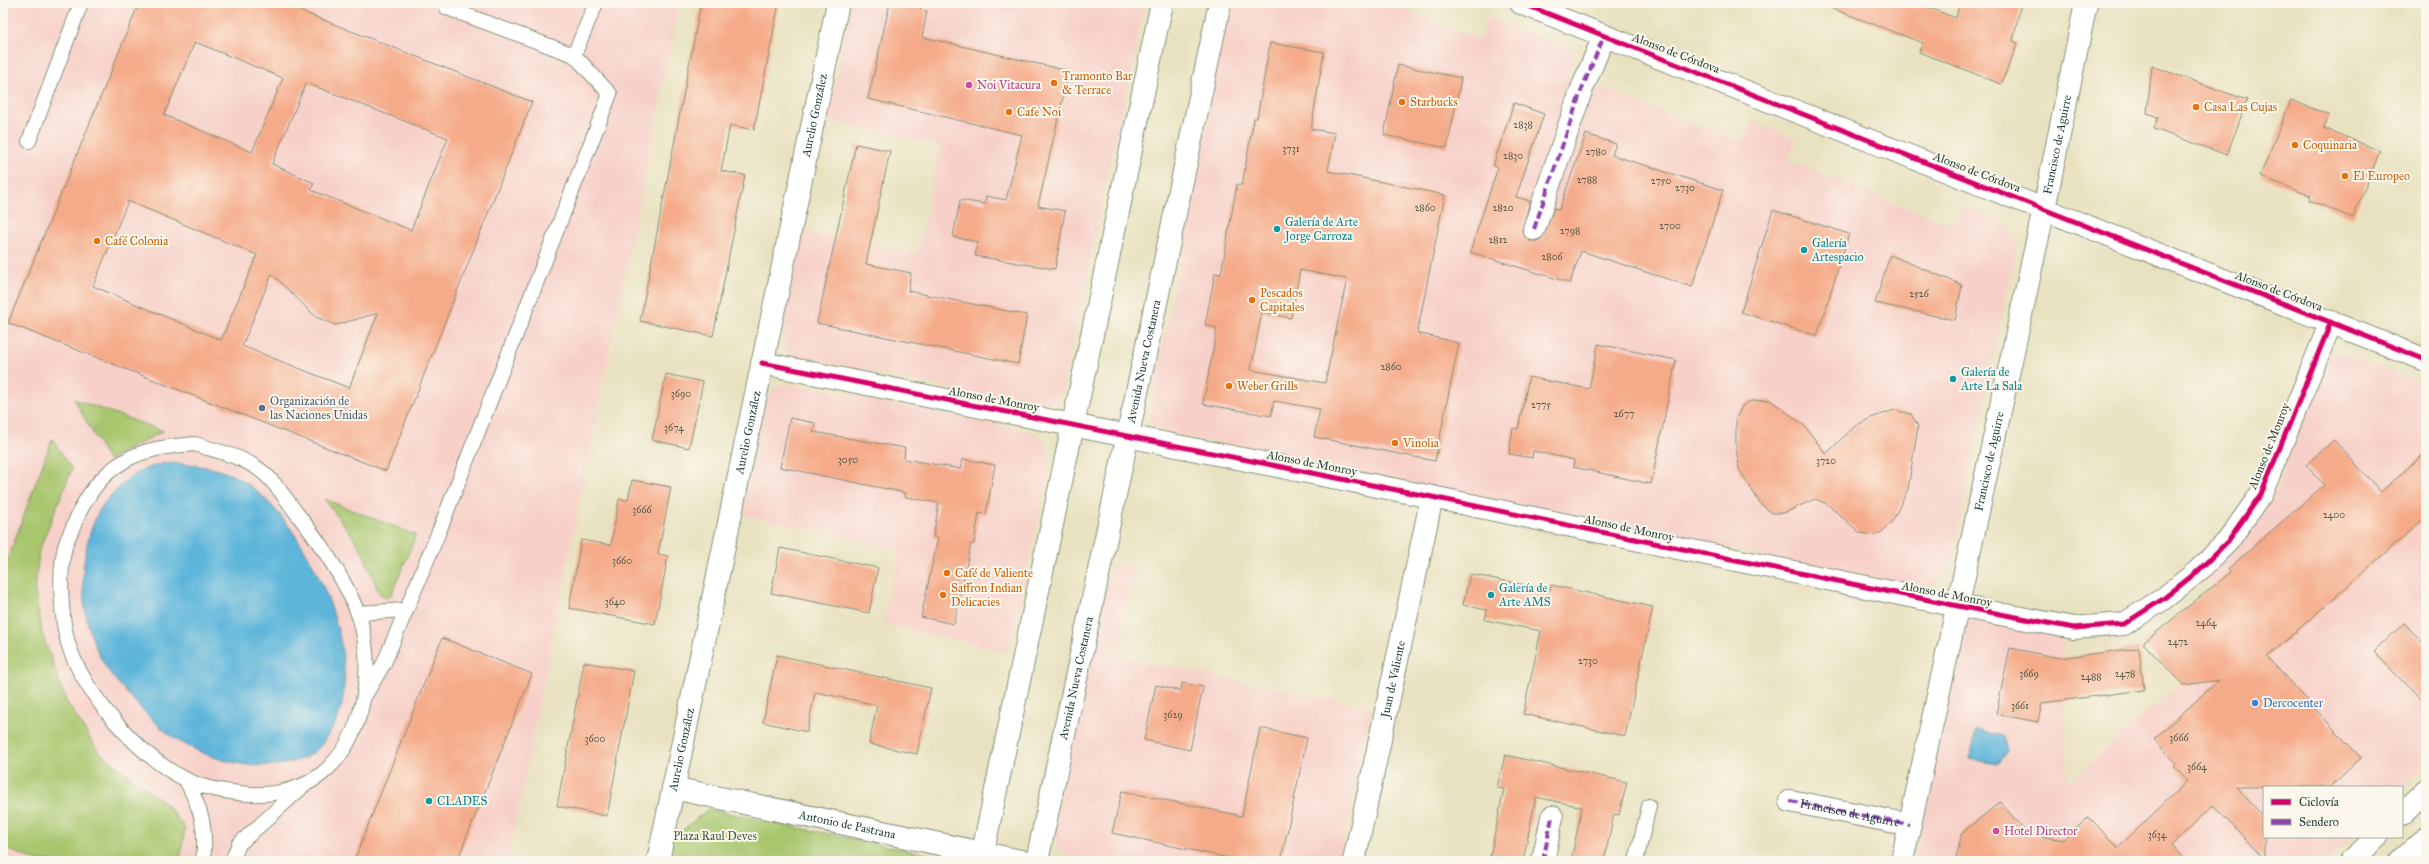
<svg xmlns="http://www.w3.org/2000/svg" width="2429" height="864" font-family="'IM FELL Great Primer',serif">
  <style>
    .built { fill: #f7d1c9 }
    .green { fill: #a8c66d; stroke: #648250 }
    .water { fill: #5db5da; stroke: #3e7987 }
    .building { fill: #f5ab89; fill-rule: evenodd }
    .lines { fill: none; stroke-linecap: round; stroke-linejoin: round }
    .service-casing { stroke: #84907a; stroke-width: 16 }
    .minor-casing { stroke: #84907a; stroke-width: 24 }
    .tertiary-casing { stroke: #84907a; stroke-width: 24 }
    .secondary-casing { stroke: #84907a; stroke-width: 24 }
    .primary-casing { stroke: #84907a; stroke-width: 24 }
    .service { stroke: #fff; stroke-width: 14 }
    .minor { stroke: #fff; stroke-width: 22 }
    .tertiary { stroke: #fff; stroke-width: 22 }
    .secondary { stroke: #fff; stroke-width: 22 }
    .primary { stroke: #fff; stroke-width: 22 }
    .quiet { stroke: #8e44ad; stroke-width: 4; stroke-dasharray: 8 4; stroke-linecap: butt }
    .cycleway-casing { stroke: #fbf7ec; stroke-width: 8 }
    .cycleway { stroke: #d6006c; stroke-width: 5 }
    .food-dot { fill: #e8710a; stroke: #fbf7ec; stroke-width: 1.5 }
    .hotel-dot { fill: #d1479c; stroke: #fbf7ec; stroke-width: 1.5 }
    .culture-dot { fill: #0f9aa8; stroke: #fbf7ec; stroke-width: 1.5 }
    .service-dot { fill: #5c6f8a; stroke: #fbf7ec; stroke-width: 1.5 }
    .shop-dot { fill: #3f7fe0; stroke: #fbf7ec; stroke-width: 1.5 }
    .labels { text-anchor: middle; dominant-baseline: central; stroke-width: 4; stroke-linejoin: round; paint-order: stroke }
    .number-label { font-size: 10px; fill: #545849 }
    .street-label { font-size: 12px; fill: #1f3d34; stroke: #fbf7ec }
    .food-label { font-size: 12px; fill: #c56008; stroke: #fbf7ec; text-anchor: start }
    .hotel-label { font-size: 12px; fill: #b23c85; stroke: #fbf7ec; text-anchor: start }
    .culture-label { font-size: 12px; fill: #0d838f; stroke: #fbf7ec; text-anchor: start }
    .service-label { font-size: 12px; fill: #4e5e75; stroke: #fbf7ec; text-anchor: start }
    .shop-label { font-size: 12px; fill: #366cbe; stroke: #fbf7ec; text-anchor: start }
    .park-label { font-size: 12px; fill: #415f42; stroke: #fbf7ec }
  </style>
  <rect width="100%" height="100%" fill="#fbf7ec"/>
  <filter id="ink" filterUnits="userSpaceOnUse"><feTurbulence type="fractalNoise" baseFrequency=".025" numOctaves="2"/><feDisplacementMap in="SourceGraphic" scale="8" xChannelSelector="R" yChannelSelector="G"/><feConvolveMatrix kernelMatrix="1 2 1 2 8 2 1 2 1" color-interpolation-filters="sRGB"/></filter>
  <filter id="wash" filterUnits="userSpaceOnUse"><feTurbulence type="fractalNoise" baseFrequency=".012" numOctaves="4" result="noise"/><feDisplacementMap in="SourceGraphic" scale="16" xChannelSelector="R" yChannelSelector="G"/><feGaussianBlur stdDeviation="0.9" result="paint"/><feColorMatrix in="noise" values="0 0 0 0 0 0 0 0 0 0 0 0 0 0 0 0 0 1.4 0 .05"/><feComposite in="paint" operator="in"/></filter>
  <g filter="url(#wash)">
    <rect width="100%" height="100%" fill="#e9e2c1"/>
    <!-- built -->
    <path class="built" d="M 3,3 L 679,3 L 508,861 L 3,861 Z
      M 851,3 L 1145,3 L 1062,391 L 1057,401 L 1038,407 L 795,356 L 785,351 L 782,334 L 803,230 L 918,255 L 940,146 L 827,120 Z
      M 1230,3 L 1385,3 L 1480,40 L 1488,17 L 1576,53 L 1567,75 L 1742,143 L 1752,121 L 1797,140 L 1789,161 L 1953,226 L 1962,204 L 2005,224 L 2016,247 L 1951,562 L 1945,574 L 1935,585 L 1920,588 L 1168,433 L 1156,429 L 1151,422 L 1152,402 Z
      M 2336,352 L 2426,385 L 2426,767 L 2402,790 L 2402,787 L 2264,787 L 2264,837 L 2353,837 L 2328,861 L 1914,861 L 1966,625 L 1969,622 L 1977,620 L 2062,636 L 2067,784 L 2247,624 L 2203,575 L 2249,533 L 2267,506 L 2276,490 L 2325,361 L 2329,355 Z
      M 789,383 L 1033,432 L 1043,439 L 1048,450 L 1050,467 L 1008,652 L 883,624 L 899,549 L 741,514 L 766,401 L 774,388 Z
      M 1111,566 L 1135,569 L 1117,656 L 1372,708 L 1339,861 L 1081,861 L 1058,848 L 1055,833 L 1057,817 Z"/>
    <!-- green -->
    <path class="green" d="M 74,399 L 163,431 L 108,460 Z
      M 52,439 L 72,469 L 39,550 L 35,591 L 42,633 L 66,701 L 99,752 L 166,804 L 185,828 L 180,861 L 38,861 L 3,848 L 3,572 Z
      M 324,499 L 416,535 L 391,596 L 385,598 L 379,593 L 363,553 L 351,534 Z
      M 708,809 L 935,856 L 939,861 L 667,861 L 671,840 Z"/>
    <!-- water -->
    <path class="water" d="M 165,463 C 194,464 222,467 246,483 C 306,524 362,644 339,715 C 336,725 328,734 323,742 C 315,757 293,763 277,765 C 244,769 208,758 179,741 C 159,730 115,683 103,662 C 78,619 76,555 99,511 C 107,497 123,483 136,473 C 144,468 156,466 165,463 Z
      M 1976,730 L 2003,736 L 2007,751 L 1997,764 L 1970,759 Z"/>
    <g id="blocks">
      <!-- building -->
      <path class="building" d="M 139,3 L 280,3 L 532,102 L 386,471 L 8,323 ZM 195,42 L 283,78 L 252,152 L 164,115 ZM 306,83 L 448,138 L 411,230 L 311,190 L 314,183 L 272,164 ZM 128,201 L 257,255 L 221,340 L 93,286 ZM 272,274 L 316,317 L 336,325 L 378,313 L 349,388 L 242,346 Z
        M 701,3 L 779,3 L 754,130 L 730,125 L 721,171 L 745,175 L 713,336 L 640,321 Z
        M 890,3 L 922,3 L 920,10 L 927,11 L 922,37 L 1069,71 L 1038,206 L 1065,211 L 1055,269 L 975,256 L 978,242 L 953,237 L 960,200 L 985,204 L 986,196 L 1006,200 L 1022,135 L 868,99 Z
        M 1823,3 L 1917,3 L 1956,18 L 1959,3 L 2021,3 L 2013,41 L 2018,43 L 2001,84 L 1919,52 L 1923,43 L 1823,5 Z
        M 1270,43 L 1324,52 L 1311,129 L 1335,133 L 1328,171 L 1445,195 L 1417,333 L 1459,343 L 1435,461 L 1314,437 L 1320,409 L 1274,401 L 1271,416 L 1203,404 L 1217,328 L 1205,325 L 1215,273 L 1221,274 L 1237,184 L 1242,185 L 1254,118 L 1257,118 ZM 1300,270 L 1347,279 L 1325,383 L 1251,370 L 1262,312 L 1291,318 Z
        M 1398,65 L 1461,78 L 1447,148 L 1384,135 Z
        M 2152,66 L 2247,100 L 2227,155 L 2154,129 L 2158,117 L 2147,113 Z
        M 2291,100 L 2329,115 L 2324,128 L 2380,151 L 2353,218 L 2309,200 L 2311,196 L 2260,176 Z
        M 1514,103 L 1544,114 L 1516,197 L 1530,201 L 1522,231 L 1530,241 L 1537,241 L 1542,238 L 1554,208 L 1559,210 L 1586,134 L 1616,144 L 1612,155 L 1723,190 L 1692,287 L 1581,251 L 1570,283 L 1470,252 L 1498,167 L 1493,166 Z
        M 856,144 L 890,151 L 866,264 L 911,273 L 908,291 L 1027,315 L 1018,364 L 817,323 Z
        M 1773,210 L 1849,234 L 1817,336 L 1741,312 Z
        M 1890,255 L 1962,285 L 1955,320 L 1875,303 Z
        M 1598,344 L 1676,360 L 1651,484 L 1573,467 L 1574,460 L 1533,451 L 1532,458 L 1509,454 L 1513,428 L 1518,429 L 1529,377 L 1589,389 Z
        M 666,374 L 703,382 L 689,448 L 652,440 Z
        M 1770,400 L 1804,425 L 1826,454 L 1855,426 L 1871,418 L 1894,410 L 1911,414 L 1918,426 L 1908,489 L 1893,520 L 1883,531 L 1875,535 L 1860,533 L 1827,504 L 1815,499 L 1784,513 L 1772,513 L 1760,503 L 1739,469 L 1736,445 L 1736,418 L 1743,405 L 1751,401 Z
        M 790,418 L 815,423 L 813,432 L 905,448 L 904,459 L 961,469 L 963,459 L 995,465 L 986,514 L 979,513 L 974,544 L 971,544 L 954,624 L 921,617 L 938,538 L 933,537 L 939,503 L 905,497 L 906,493 L 780,467 Z
        M 2334,440 L 2381,492 L 2426,452 L 2426,517 L 2267,657 L 2361,758 L 2330,787 L 2236,787 L 2264,817 L 2264,859 L 2213,805 L 2172,845 L 2187,861 L 1955,861 L 1962,833 L 2000,802 L 2024,830 L 2031,834 L 2063,840 L 2089,817 L 2118,848 L 2187,781 L 2174,766 L 2176,764 L 2154,739 L 2219,680 L 2183,685 L 2143,643 L 2231,572 L 2228,569 L 2324,485 L 2306,465 Z
        M 632,480 L 671,487 L 658,554 L 668,556 L 655,624 L 569,608 L 581,540 L 611,545 L 619,499 L 628,500 Z
        M 780,548 L 878,568 L 869,613 L 771,593 Z
        M 1470,574 L 1550,590 L 1551,585 L 1653,607 L 1625,736 L 1523,714 L 1541,631 L 1485,620 L 1487,610 L 1463,605 Z
        M 2404,623 L 2426,646 L 2426,705 L 2374,652 Z
        M 442,638 L 532,674 L 457,861 L 354,861 Z
        M 2010,648 L 2059,658 L 2139,648 L 2144,690 L 2042,703 L 2038,722 L 1996,714 Z
        M 777,655 L 931,688 L 917,754 L 869,744 L 877,705 L 849,699 L 815,692 L 807,732 L 763,722 Z
        M 584,662 L 634,671 L 607,816 L 557,806 Z
        M 1182,683 L 1203,687 L 1190,750 L 1144,740 L 1156,685 L 1181,691 Z
        M 1260,728 L 1307,738 L 1281,861 L 1242,861 L 1112,833 L 1122,791 L 1242,816 Z
        M 1505,755 L 1627,782 L 1619,815 L 1614,814 L 1604,861 L 1571,861 L 1582,807 L 1536,797 L 1523,861 L 1489,861 L 1504,789 L 1497,788 Z"/>
    </g>
  </g>
  <g filter="url(#ink)">
    <use href="#blocks" fill-opacity="0" stroke="#84907a" stroke-width="1"/>
    <g class="lines">
      <!-- service casing -->
      <g class="service-casing">
        <path id="service" d="M 447,8 L 574,55
          M 29,141 L 81,3
          M 195,444 C 219,452 247,457 266,475 C 278,486 288,502 298,515 C 321,544 343,576 357,611 C 377,663 366,741 319,776 C 295,794 260,797 231,792 C 216,790 201,787 187,780 C 139,757 83,693 68,643 C 61,618 59,576 64,551 C 65,543 70,534 73,527 C 84,499 99,475 126,460 C 147,448 172,446 195,444 Z
          M 358,613 L 405,610
          M 366,694 L 384,663 L 438,534 L 610,94 L 574,55 L 596,3
          M 186,780 C 201,809 207,827 203,861
          M 232,861 L 239,844 L 301,788
          M 1636,861 L 1649,806"/>
      </g>
      <!-- minor casing -->
      <g class="minor-casing">
        <g id="minor">
          <path d="M 1534,229 L 1581,91 L 1604,36"/>
          <path d="M 762,363 L 1432,497 L 1958,606 L 2074,628 L 2124,624 L 2163,599 L 2198,571 L 2228,541 L 2261,494 L 2331,322"/>
          <path id="s1" d="M 673,788 L 1021,861"/>
          <path id="s2" d="M 1790,801 L 1910,825"/>
          <path id="s3" d="M 658,861 L 838,3"/>
          <path id="s4" d="M 1354,861 L 1432,497"/>
          <path d="M 1543,861 L 1552,817"/>
        </g>
      </g>
      <!-- tertiary casing -->
      <g class="tertiary-casing">
        <g id="tertiary">
          <path id="s5" d="M 1902,861 L 2044,209 L 2086,3"/>
        </g>
      </g>
      <!-- secondary casing -->
      <g class="secondary-casing">
        <g id="secondary">
          <path d="M 1521,3 L 2426,360"/>
          <path d="M 981,861 L 1162,3"/>
          <path id="s6" d="M 1037,861 L 1220,3"/>
        </g>
      </g>
      <!-- primary casing -->
      <g class="primary-casing">
        <path id="primary" d="M 2402,814 L 2426,791
          M 2351,861 L 2377,837
          M 2401,861 L 2426,838"/>
      </g>
      <!-- service -->
      <use href="#service" class="service"/>
      <!-- minor -->
      <use href="#minor" class="minor"/>
      <!-- tertiary -->
      <use href="#tertiary" class="tertiary"/>
      <!-- secondary -->
      <use href="#secondary" class="secondary"/>
      <!-- primary -->
      <use href="#primary" class="primary"/>
      <!-- quiet -->
      <path class="quiet" d="M 1534,229 L 1581,91 L 1604,36
        M 1790,801 L 1910,825
        M 1543,861 L 1552,817"/>
      <!-- cycleway casing -->
      <g class="cycleway-casing">
        <path id="cycleway" d="M 1521,3 L 2426,360
          M 762,363 L 1432,497 L 1958,606 L 2074,628 L 2124,624 L 2163,599 L 2198,571 L 2228,541 L 2261,494 L 2331,322"/>
      </g>
      <!-- cycleway -->
      <use href="#cycleway" class="cycleway"/>
    </g>
  </g>
  <!-- markers -->
  <g class="food-dot">
    <circle cx="1054" cy="83" r="4"/>
    <circle cx="1402" cy="102" r="4"/>
    <circle cx="2196" cy="107" r="4"/>
    <circle cx="1009" cy="112" r="4"/>
    <circle cx="2295" cy="145" r="4"/>
    <circle cx="2345" cy="176" r="4"/>
    <circle cx="97" cy="241" r="4"/>
    <circle cx="1252" cy="300" r="4"/>
    <circle cx="1229" cy="386" r="4"/>
    <circle cx="1395" cy="443" r="4"/>
    <circle cx="947" cy="573" r="4"/>
    <circle cx="943" cy="595" r="4"/>
  </g>
  <g class="hotel-dot">
    <circle cx="969" cy="85" r="4"/>
    <circle cx="1996" cy="831" r="4"/>
  </g>
  <g class="culture-dot">
    <circle cx="1277" cy="229" r="4"/>
    <circle cx="1804" cy="250" r="4"/>
    <circle cx="1953" cy="379" r="4"/>
    <circle cx="1491" cy="595" r="4"/>
    <circle cx="429" cy="801" r="4"/>
  </g>
  <circle class="service-dot" cx="262" cy="408" r="4"/>
  <circle class="shop-dot" cx="2255" cy="703" r="4"/>
  <g class="labels">
    <!-- number labels -->
    <g class="number-label">
      <text x="1523" y="125">2838</text>
      <text x="1291" y="149">3731</text>
      <text x="1596" y="152">2780</text>
      <text x="1513" y="156">2830</text>
      <text x="1587" y="180">2788</text>
      <text x="1661" y="181">2750</text>
      <text x="1685" y="188">2730</text>
      <text x="1425" y="208">2860</text>
      <text x="1503" y="208">2820</text>
      <text x="1670" y="226">2700</text>
      <text x="1570" y="231">2798</text>
      <text x="1498" y="240">2812</text>
      <text x="1552" y="257">2806</text>
      <text x="1919" y="294">2526</text>
      <text x="1391" y="367">2860</text>
      <text x="681" y="394">3690</text>
      <text x="1541" y="405">2775</text>
      <text x="1624" y="414">2677</text>
      <text x="674" y="428">3674</text>
      <text x="848" y="460">3050</text>
      <text x="1826" y="461">3720</text>
      <text x="642" y="510">3666</text>
      <text x="2334" y="515">2400</text>
      <text x="622" y="561">3660</text>
      <text x="615" y="602">3640</text>
      <text x="2206" y="623">2464</text>
      <text x="2178" y="642">2472</text>
      <text x="1588" y="661">2730</text>
      <text x="2029" y="674">3669</text>
      <text x="2125" y="674">2478</text>
      <text x="2091" y="677">2488</text>
      <text x="2020" y="706">3661</text>
      <text x="1173" y="715">3629</text>
      <text x="2179" y="738">3666</text>
      <text x="595" y="739">3600</text>
      <text x="2197" y="767">3664</text>
      <text x="2157" y="835">3634</text>
    </g>
    <!-- street labels -->
    <g class="street-label">
      <text transform="translate(1676 53) rotate(21)">Alonso de Córdova</text>
      <text stroke="none"><textPath href="#s3" startOffset="762">Aurelio González</textPath></text>
      <text stroke="none"><textPath href="#s5" startOffset="733">Francisco de Aguirre</textPath></text>
      <text transform="translate(1977 172) rotate(21)">Alonso de Córdova</text>
      <text transform="translate(2279 291) rotate(21)">Alonso de Córdova</text>
      <text stroke="none"><textPath href="#s6" startOffset="511">Avenida Nueva Costanera</textPath></text>
      <text transform="translate(994 399) rotate(11)">Alonso de Monroy</text>
      <text stroke="none"><textPath href="#s3" startOffset="438">Aurelio González</textPath></text>
      <text transform="translate(2269 446) rotate(-68)">Alonso de Monroy</text>
      <text stroke="none"><textPath href="#s5" startOffset="409">Francisco de Aguirre</textPath></text>
      <text transform="translate(1312 463) rotate(11)">Alonso de Monroy</text>
      <text transform="translate(1629 528) rotate(12)">Alonso de Monroy</text>
      <text transform="translate(1947 594) rotate(11)">Alonso de Monroy</text>
      <text stroke="none"><textPath href="#s6" startOffset="187">Avenida Nueva Costanera</textPath></text>
      <text stroke="none"><textPath href="#s4" startOffset="186">Juan de Valiente</textPath></text>
      <text stroke="none"><textPath href="#s3" startOffset="114">Aurelio González</textPath></text>
      <text stroke="none"><textPath href="#s2" startOffset="61">Francisco de Aguirre</textPath></text>
      <text stroke="none"><textPath href="#s1" startOffset="178">Antonio de Pastrana</textPath></text>
    </g>
    <!-- food labels -->
    <g class="food-label">
      <text x="1062" y="76">Tramonto Bar<tspan x="1062" dy="14">&amp; Terrace</tspan></text>
      <text x="1410" y="102">Starbucks</text>
      <text x="2204" y="107">Casa Las Cujas</text>
      <text x="1017" y="112">Cafe Noi</text>
      <text x="2303" y="145">Coquinaria</text>
      <text x="2353" y="176">El Europeo</text>
      <text x="105" y="241">Café Colonia</text>
      <text x="1260" y="293">Pescados<tspan x="1260" dy="14">Capitales</tspan></text>
      <text x="1237" y="386">Weber Grills</text>
      <text x="1403" y="443">Vinolia</text>
      <text x="955" y="573">Café de Valiente</text>
      <text x="951" y="588">Saffron Indian<tspan x="951" dy="14">Delicacies</tspan></text>
    </g>
    <!-- hotel labels -->
    <g class="hotel-label">
      <text x="977" y="85">Noi Vitacura</text>
      <text x="2004" y="831">Hotel Director</text>
    </g>
    <!-- culture labels -->
    <g class="culture-label">
      <text x="1285" y="222">Galería de Arte<tspan x="1285" dy="14">Jorge Carroza</tspan></text>
      <text x="1812" y="243">Galería<tspan x="1812" dy="14">Artespacio</tspan></text>
      <text x="1961" y="372">Galería de<tspan x="1961" dy="14">Arte La Sala</tspan></text>
      <text x="1499" y="588">Galería de<tspan x="1499" dy="14">Arte AMS</tspan></text>
      <text x="437" y="801">CLADES</text>
    </g>
    <!-- service labels -->
    <g class="service-label">
      <text x="270" y="401">Organización de<tspan x="270" dy="14">las Naciones Unidas</tspan></text>
    </g>
    <!-- shop labels -->
    <g class="shop-label">
      <text x="2263" y="703">Dercocenter</text>
    </g>
    <!-- park labels -->
    <g class="park-label">
      <text x="715" y="836">Plaza Raul Deves</text>
    </g>
  </g>
  <!-- margin -->
  <rect width="2429" height="864" fill="none" stroke="#fbf7ec" stroke-width="16"/>
  <!-- legend -->
  <rect x="2263" y="786" width="140" height="52" fill="#fbf7ec" stroke="#a3ada2"/>
  <rect x="2271" y="799" width="20" height="6" fill="#d6006c" stroke="#a3ada2"/>
  <text x="2299" y="806" font-size="12" fill="#1f3d34">Ciclovía</text>
  <rect x="2271" y="819" width="20" height="6" fill="#8e44ad" stroke="#a3ada2"/>
  <text x="2299" y="826" font-size="12" fill="#1f3d34">Sendero</text>
</svg>
